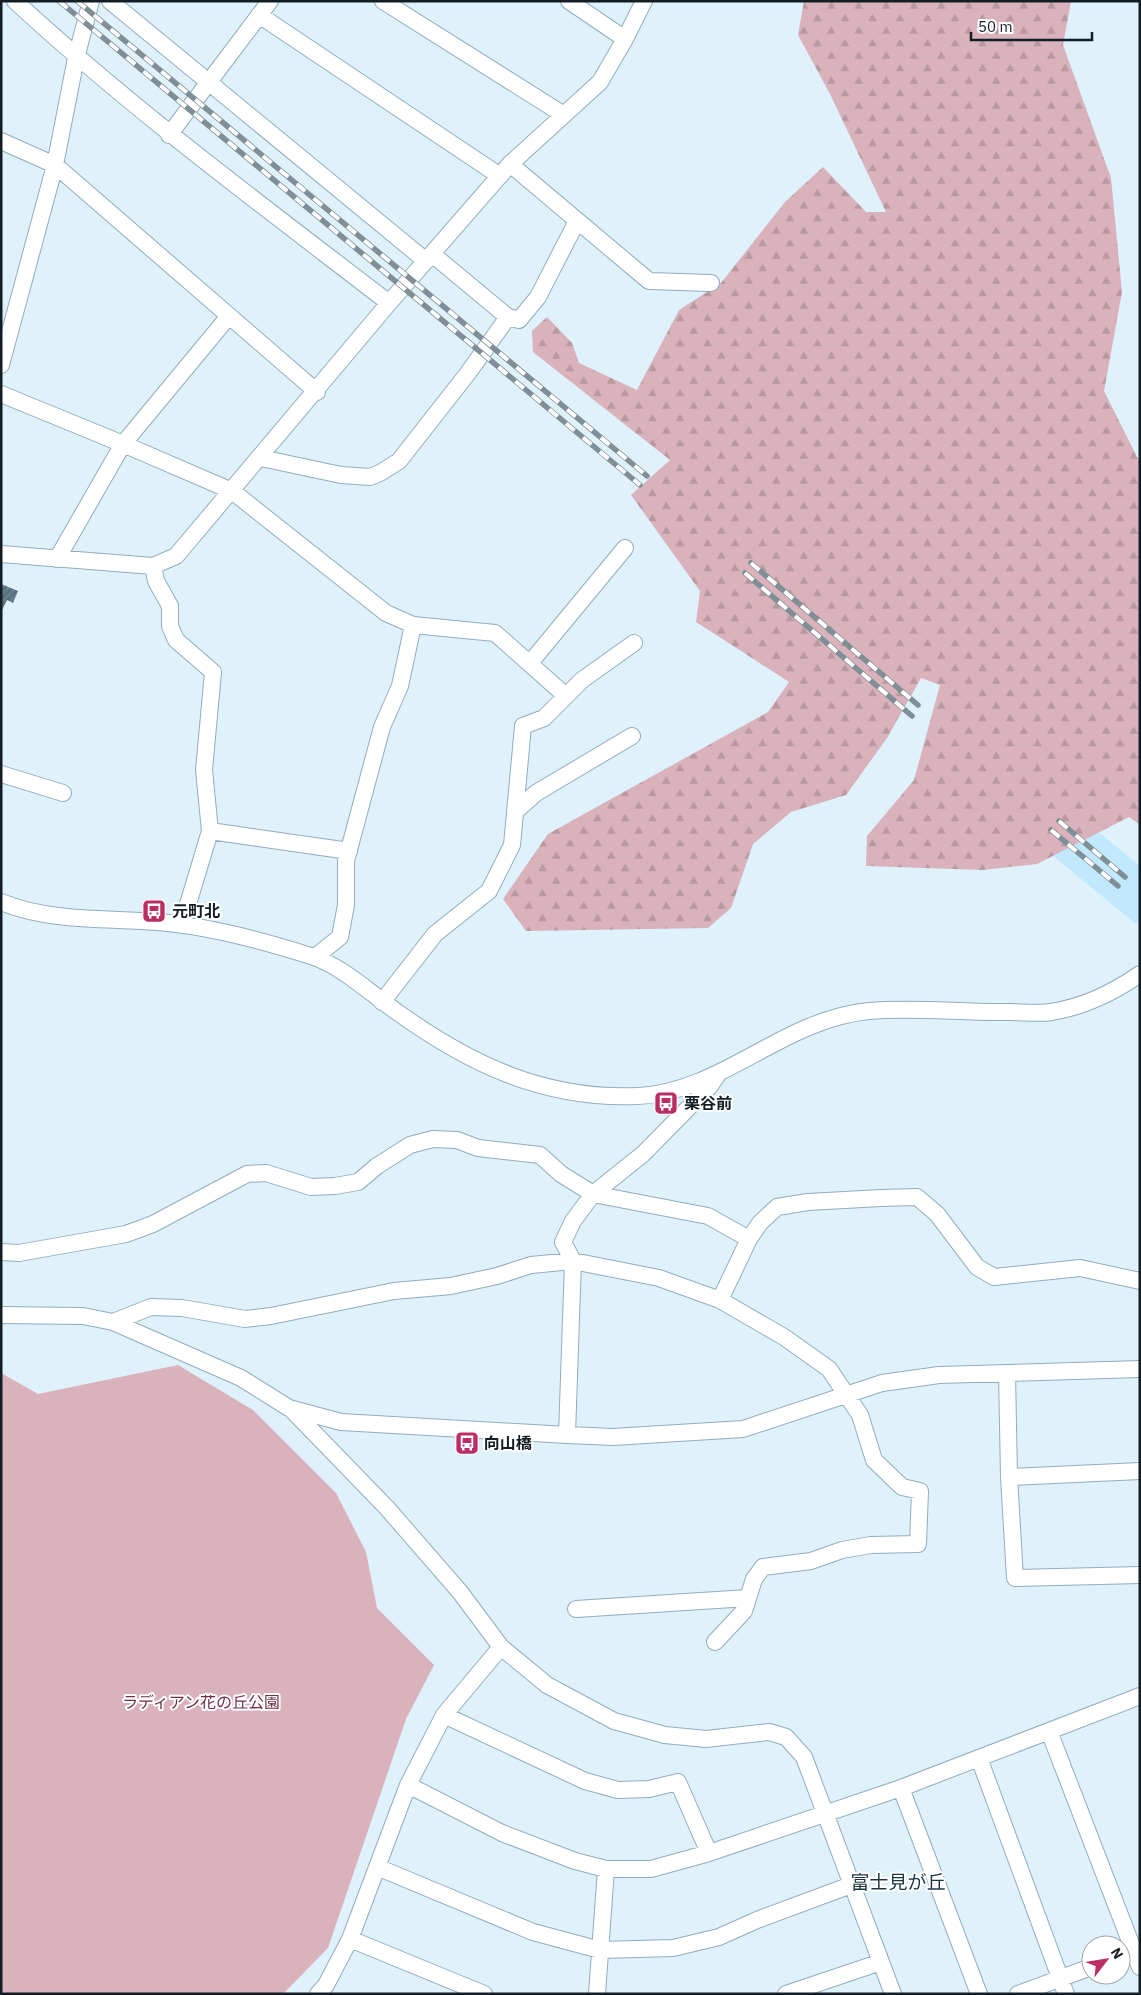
<svg xmlns="http://www.w3.org/2000/svg" width="1141" height="1995" font-family="'IBM Plex Sans','Noto Sans JP',sans-serif">
  <style>
    .built { fill: #c2e8fe }
    .forest { fill: url(#forest-firs) }
    .park { fill: #d9b2bb }
    .building { fill: url(#building-hatch) }
    .lines { fill: none; stroke-linecap: round; stroke-linejoin: round }
    .minor-casing { stroke: #91adbe; stroke-width: 18 }
    .minor { stroke: #fff; stroke-width: 16 }
    .rail-casing { stroke: #808e96; stroke-width: 5.5 }
    .rail { stroke: #fff; stroke-width: 4; stroke-dasharray: 11; stroke-linecap: butt }
    .labels { text-anchor: middle; dominant-baseline: central; stroke-width: 4; stroke-linejoin: round; paint-order: stroke }
    .poi-label { font-size: 16px; font-weight: bold; fill: #131e24; stroke: #fff; text-anchor: start }
    .park-label { font-size: 16px; fill: #6e2e43; stroke: #fff }
    .quarter-label { font-size: 19px; fill: #1d3644; stroke: #fff }
  </style>
  <defs>
    <pattern id="forest-firs" width="22" height="20" patternUnits="userSpaceOnUse" patternTransform="scale(1.25)"><rect width="22" height="20" fill="#d9b2bb"/><path d="M5 1l3.5 6h-7zM16 11l3.5 6h-7z" fill="#b999a1"/></pattern>
    <pattern id="building-hatch" width="6" height="6" patternUnits="userSpaceOnUse" patternTransform="scale(1.25)"><rect width="6" height="6" fill="#627d8c"/><path d="M-1 1l2-2M0 6l6-6M5 7l2-2" fill="none" stroke="#506672"/></pattern>
  </defs>
  <rect width="100%" height="100%" fill="#dff1fb"/>
  <!-- built -->
  <path class="built" d="M 1054,796 L 1140,866 L 1140,919 L 1136,924 L 1025,833 Z"/>
  <!-- forest -->
  <path class="forest" d="M 804,1 L 1071,1 L 1063,45 L 1111,178 L 1122,292 L 1104,391 L 1140,463 L 1140,825 L 1129,817 L 1037,864 L 983,870 L 866,866 L 867,836 L 914,780 L 940,685 L 921,678 L 887,738 L 846,795 L 791,812 L 753,844 L 731,908 L 708,928 L 526,931 L 503,899 L 548,834 L 768,712 L 789,682 L 696,622 L 700,591 L 631,495 L 670,460 L 533,352 L 532,331 L 547,317 L 572,343 L 579,363 L 637,390 L 679,310 L 721,283 L 785,202 L 823,167 L 866,212 L 886,212 L 830,94 L 798,35 Z"/>
  <!-- park -->
  <path class="park" d="M 178,1365 L 253,1410 L 336,1493 L 366,1552 L 377,1608 L 434,1665 L 406,1719 L 328,1948 L 283,1994 L 1,1994 L 1,1373 L 38,1394 Z"/>
  <!-- building -->
  <path class="building" d="M 1,584 L 18,591 L 13,603 L 7,600 L 1,612 Z"/>
  <g class="lines">
    <!-- minor casing -->
    <g class="minor-casing">
      <path id="minor" d="M 15,1 C 133,110 262,205 389,303
        M 110,1 L 426,261
        M 383,1 L 564,115
        M 569,1 L 625,39
        M 259,15 L 500,176
        M 169,135 L 270,1
        M 1,141 L 55,165 L 317,392
        M 510,164 L 649,281 L 711,283
        M 432,254 L 508,317 L 519,320 L 538,297 L 577,221
        M 1,365 L 55,165 L 76,58 L 91,1
        M 1,394 L 123,444 L 232,491 L 386,613 L 413,625 L 400,686 L 382,727 L 346,861 L 346,905 L 340,937 L 315,957
        M 261,458 L 341,475 L 370,477 L 380,473 L 399,461 L 468,373 L 508,317
        M 1,554 L 153,566 L 176,556 L 389,303 L 510,164 L 600,82 L 625,39 L 644,1
        M 57,559 L 123,444 L 229,316
        M 153,566 L 156,581 L 170,606 L 170,626 L 176,640 L 213,672 L 204,770 L 210,831 L 182,924
        M 413,625 L 495,633 L 566,696
        M 530,663 L 625,548
        M 1,774 L 63,793
        M 517,810 L 536,793 L 632,736
        M 210,831 L 349,851
        M 1,902 C 50,922 105,918 157,922 C 209,926 261,940 311,956 C 342,966 370,993 397,1012 C 471,1065 545,1100 638,1096 C 722,1092 783,1019 869,1011 C 915,1007 963,1013 1009,1012 C 1023,1012 1038,1014 1051,1012 C 1083,1007 1114,992 1140,974
        M 382,1002 L 435,934 L 489,891 L 512,845 L 523,726 L 544,718 L 582,680 L 634,643
        M 1,1252 L 19,1253 L 126,1234 L 153,1224 L 247,1174 L 266,1173 L 311,1187 L 335,1186 L 358,1182 L 377,1166 L 410,1145 L 433,1139 L 457,1140 L 478,1148 L 540,1155 L 561,1174 L 593,1194 L 708,1216 L 749,1239
        M 720,1300 L 749,1239 L 760,1223 L 777,1207 L 808,1202 L 881,1198 L 917,1197 L 937,1214 L 977,1267 L 994,1277 L 1080,1268 L 1140,1281
        M 1,1315 L 83,1316 L 113,1322 L 241,1378 L 289,1408 L 341,1422 L 567,1435 L 613,1437 L 743,1429 L 882,1383 L 939,1375 L 1140,1369
        M 113,1322 L 151,1307 L 182,1308 L 245,1319 L 271,1316 L 394,1291 L 451,1286 L 497,1276 L 531,1265 L 573,1261 L 659,1278 L 720,1300 L 784,1337 L 829,1369 L 860,1415 L 874,1460 L 902,1487 L 920,1491 L 918,1544 L 871,1545 L 842,1550 L 811,1561 L 763,1567 L 754,1579 L 744,1611 L 715,1642
        M 1007,1373 L 1009,1477 L 1140,1471
        M 291,1409 L 387,1508 L 460,1592 L 501,1647 L 547,1685 L 614,1721 L 665,1735 L 706,1739 L 769,1732 L 786,1737 L 804,1757 L 893,1994
        M 567,1435 L 573,1261 L 563,1242 L 573,1221 L 593,1194 L 643,1154 L 710,1086 L 719,1073
        M 1009,1477 L 1015,1578 L 1140,1575
        M 576,1609 L 748,1598
        M 444,1715 L 585,1781 L 618,1790 L 649,1789 L 678,1782 L 709,1853
        M 1049,1731 L 1140,1967
        M 979,1758 L 1066,1994
        M 408,1785 L 502,1833 L 575,1861 L 606,1869 L 651,1869 L 709,1853 L 901,1788 L 1140,1696
        M 901,1788 L 979,1994
        M 377,1867 L 533,1932 L 600,1950 L 673,1948 L 719,1937 L 757,1920 L 851,1885
        M 350,1939 L 484,1994
        M 318,1994 L 326,1985 L 350,1939 L 408,1785 L 444,1715 L 501,1647
        M 597,1994 L 606,1869
        M 786,1994 L 881,1962
        M 1018,1994 L 1091,1967"/>
    </g>
    <!-- minor -->
    <use href="#minor" class="minor"/>
    <!-- rail casing -->
    <g class="rail-casing">
      <path id="rail" d="M 59,1 L 640,485
        M 77,1 L 647,476
        M 751,563 L 918,705
        M 745,573 L 912,716
        M 1059,821 L 1125,877
        M 1051,830 L 1118,886"/>
    </g>
    <!-- rail -->
    <use href="#rail" class="rail"/>
  </g>
  <!-- icons -->
  <defs>
    <g id="bus-square" transform="scale(1.25)"><rect x="-9" y="-9" width="18" height="18" rx="4" fill="#ba2e64" stroke="#fff"/><path d="M-5-6H5V4H4V6H2V4H-2V6H-4V4H-5ZM-3.5-4V0h7V-4ZM-3.5 1.2v1.5H-2V1.2ZM2 1.2v1.5H3.5V1.2Z" fill="#fff"/></g>
  </defs>
  <g fill-rule="evenodd">
    <use href="#bus-square" x="154" y="911"/>
    <use href="#bus-square" x="666" y="1103"/>
    <use href="#bus-square" x="467" y="1443"/>
  </g>
  <g class="labels">
    <!-- poi labels -->
    <g class="poi-label">
      <text x="172" y="911">元町北</text>
      <text x="684" y="1103">栗谷前</text>
      <text x="484" y="1443">向山橋</text>
    </g>
    <!-- park labels -->
    <g class="park-label">
      <text x="201" y="1702">ラディアン花の丘公園</text>
    </g>
    <!-- quarter labels -->
    <g class="quarter-label">
      <text x="898" y="1882">富士見が丘</text>
    </g>
  </g>
  <!-- border -->
  <rect width="1141" height="1995" fill="none" stroke="#131e24" stroke-width="5"/>
  <!-- north arrow -->
  <g transform="translate(1106 1960) rotate(59)"><circle r="24" fill="#ffffff" stroke="#a1a5a7"/>
  <path d="M0-4L9 19L0 12L-9 19Z" fill="#ba2e64"/>
  <text y="-8" font-size="14" font-weight="bold" text-anchor="middle" fill="#131e24">N</text>
  </g>
  <!-- scale -->
  <path d="M971 32v8h121v-8" fill="none" stroke="#131e24" stroke-width="2.5"/>
  <text x="978" y="32" font-size="15" fill="#131e24" stroke="#ffffff" stroke-width="4" paint-order="stroke">50 m</text>
</svg>
